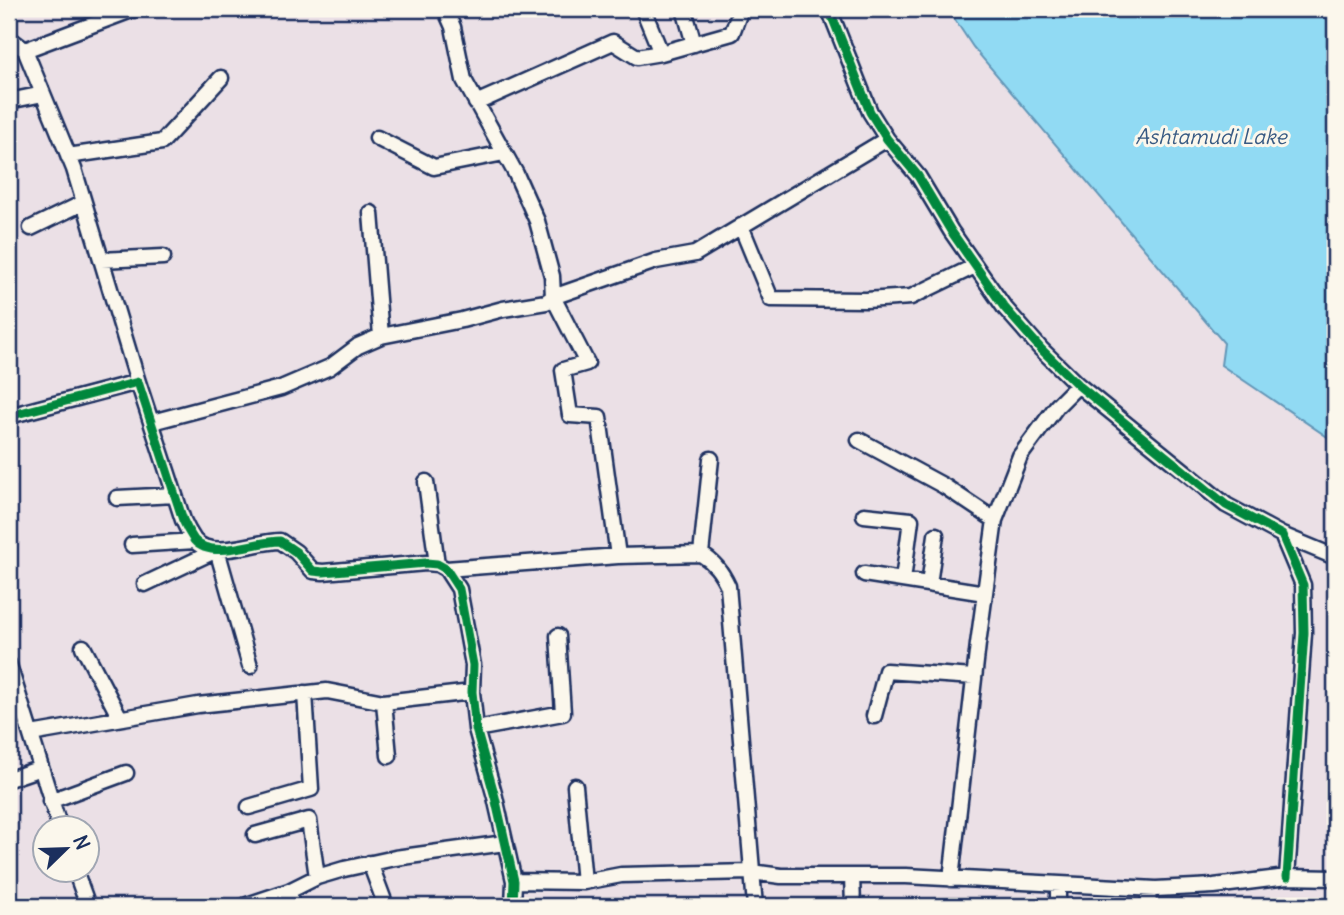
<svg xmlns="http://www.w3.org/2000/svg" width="1344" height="915" font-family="Delius,sans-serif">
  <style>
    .water { fill: #91daf3; stroke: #6296b7; stroke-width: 2 }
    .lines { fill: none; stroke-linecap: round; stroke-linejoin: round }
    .minor-casing { stroke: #1b2f5e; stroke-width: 19 }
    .minor { stroke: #fbf7ec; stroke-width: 14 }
    .cycleway-casing { stroke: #fbf7ec; stroke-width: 13 }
    .cycleway { stroke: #00873e; stroke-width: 9 }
    .labels { text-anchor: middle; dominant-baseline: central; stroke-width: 6; stroke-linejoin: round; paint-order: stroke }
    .water-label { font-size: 21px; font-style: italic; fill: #385a83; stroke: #fbf7ec }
  </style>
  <rect width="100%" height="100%" fill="#ebe0e6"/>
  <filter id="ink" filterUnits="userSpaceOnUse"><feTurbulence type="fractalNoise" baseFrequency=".0143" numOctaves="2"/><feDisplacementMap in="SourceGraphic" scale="14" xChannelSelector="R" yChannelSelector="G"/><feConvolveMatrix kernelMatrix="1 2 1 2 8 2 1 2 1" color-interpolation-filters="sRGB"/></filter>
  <g filter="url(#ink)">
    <!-- water -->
    <path class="water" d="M 948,9 L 1335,9 L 1335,442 L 1221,365 L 1224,343 L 973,47 Z"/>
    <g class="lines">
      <!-- minor casing -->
      <g class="minor-casing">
        <path id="minor" d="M 643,9 L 661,53
          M 684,9 L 694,44
          M 829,9 L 870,112 L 887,139 L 918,176 L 951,231 L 1004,307 L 1041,349 L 1078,385 L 1226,505 L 1282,535 L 1303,585 L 1304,633 L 1287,877
          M 9,38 L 25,50 L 134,9
          M 25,50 L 74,169 L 138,382
          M 9,101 L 43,94
          M 476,103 L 613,42 L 637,57 L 661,53 L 732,33 L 741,9
          M 377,138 L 434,167 L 504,153
          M 68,156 L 162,142 L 221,78
          M 371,213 L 381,336
          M 741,226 L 771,299 L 866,300 L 911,297 L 975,266
          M 31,228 L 83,203
          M 101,260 L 163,257
          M 9,416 L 138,382 L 183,520 C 186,527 190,534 194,540 C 212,561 256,541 280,541 L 296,552 L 313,571 L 323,572 L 426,563 L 437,564 L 446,569 L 459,589 L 473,665 L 472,692 L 476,729 L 495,797 L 514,881 L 513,906
          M 152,422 L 281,388 L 330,367 L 358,346 L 381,336 L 462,320 L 503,309 L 546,302 L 553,297 L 552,276 L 537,221 L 516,174 L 464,80 L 453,27 L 445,9
          M 859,440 L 944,486 L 995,520
          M 426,482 L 437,564
          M 117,498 L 175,495
          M 864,515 L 911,520 L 903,580
          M 1282,535 L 1335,557
          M 132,545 L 195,541
          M 701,554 L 711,459
          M 618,556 L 599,417 L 570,415 L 563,370 L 587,363 L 553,297 L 656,261 L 695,254 L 887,139
          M 446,569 L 618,556 L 701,554 C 714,562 721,571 728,586 L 755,906
          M 864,574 L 985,593
          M 145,584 L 217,550 L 250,666
          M 929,584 L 936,535
          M 83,647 L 120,718
          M 9,665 L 60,828
          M 384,702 L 389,756
          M 874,716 L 886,671 L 974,677
          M 476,729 L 563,713 L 558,636
          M 31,734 L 198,705 L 327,691 L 384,702 L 472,692
          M 9,779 L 41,768
          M 575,786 L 584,882
          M 50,801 L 126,773
          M 249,807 L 311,789 L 305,693
          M 255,835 L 309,820 L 317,877
          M 370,863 L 386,906
          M 75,870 L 88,906
          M 852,876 L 853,906
          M 951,879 L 978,644 L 995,520 L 1020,456 L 1057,406 L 1078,385
          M 514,881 L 584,882 L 621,875 L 751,872 L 781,876 L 906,876 L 1156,889 L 1214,886 L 1287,877 L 1335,878
          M 1148,889 L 1149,906
          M 289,891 L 292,906
          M 244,906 L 289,891 L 317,877 L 344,869 L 395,858 L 505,843
          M 1058,906 L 1058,885"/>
      </g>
      <!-- minor -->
      <use href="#minor" class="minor"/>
      <!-- cycleway casing -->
      <g class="cycleway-casing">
        <path id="cycleway" d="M 829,9 L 870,112 L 887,139 L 918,176 L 951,231 L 1004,307 L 1041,349 L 1078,385 L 1226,505 L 1282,535 L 1303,585 L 1304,633 L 1287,877
          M 9,416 L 138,382 L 183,520 C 186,527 190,534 194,540 C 212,561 256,541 280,541 L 296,552 L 313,571 L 323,572 L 426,563 L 437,564 L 446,569 L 459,589 L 473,665 L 472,692 L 476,729 L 495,797 L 514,881 L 513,906"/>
      </g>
      <!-- cycleway -->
      <use href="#cycleway" class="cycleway"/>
    </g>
  </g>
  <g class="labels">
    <!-- water labels -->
    <g class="water-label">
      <text x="1211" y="136">Ashtamudi Lake</text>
    </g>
  </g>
  <!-- margin -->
  <rect width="1344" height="915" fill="none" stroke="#fbf7ec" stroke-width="35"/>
  <rect x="18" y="18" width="1309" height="880" fill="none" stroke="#1b2f5e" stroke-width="2.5" filter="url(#ink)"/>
  <!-- north arrow -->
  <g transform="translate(66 849) rotate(67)"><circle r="33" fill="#fbf7ec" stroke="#a1a7b3" stroke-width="2"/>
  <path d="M0-5L12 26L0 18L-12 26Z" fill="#1b2f5e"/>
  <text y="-10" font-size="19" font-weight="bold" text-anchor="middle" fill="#1b2f5e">N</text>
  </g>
</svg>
